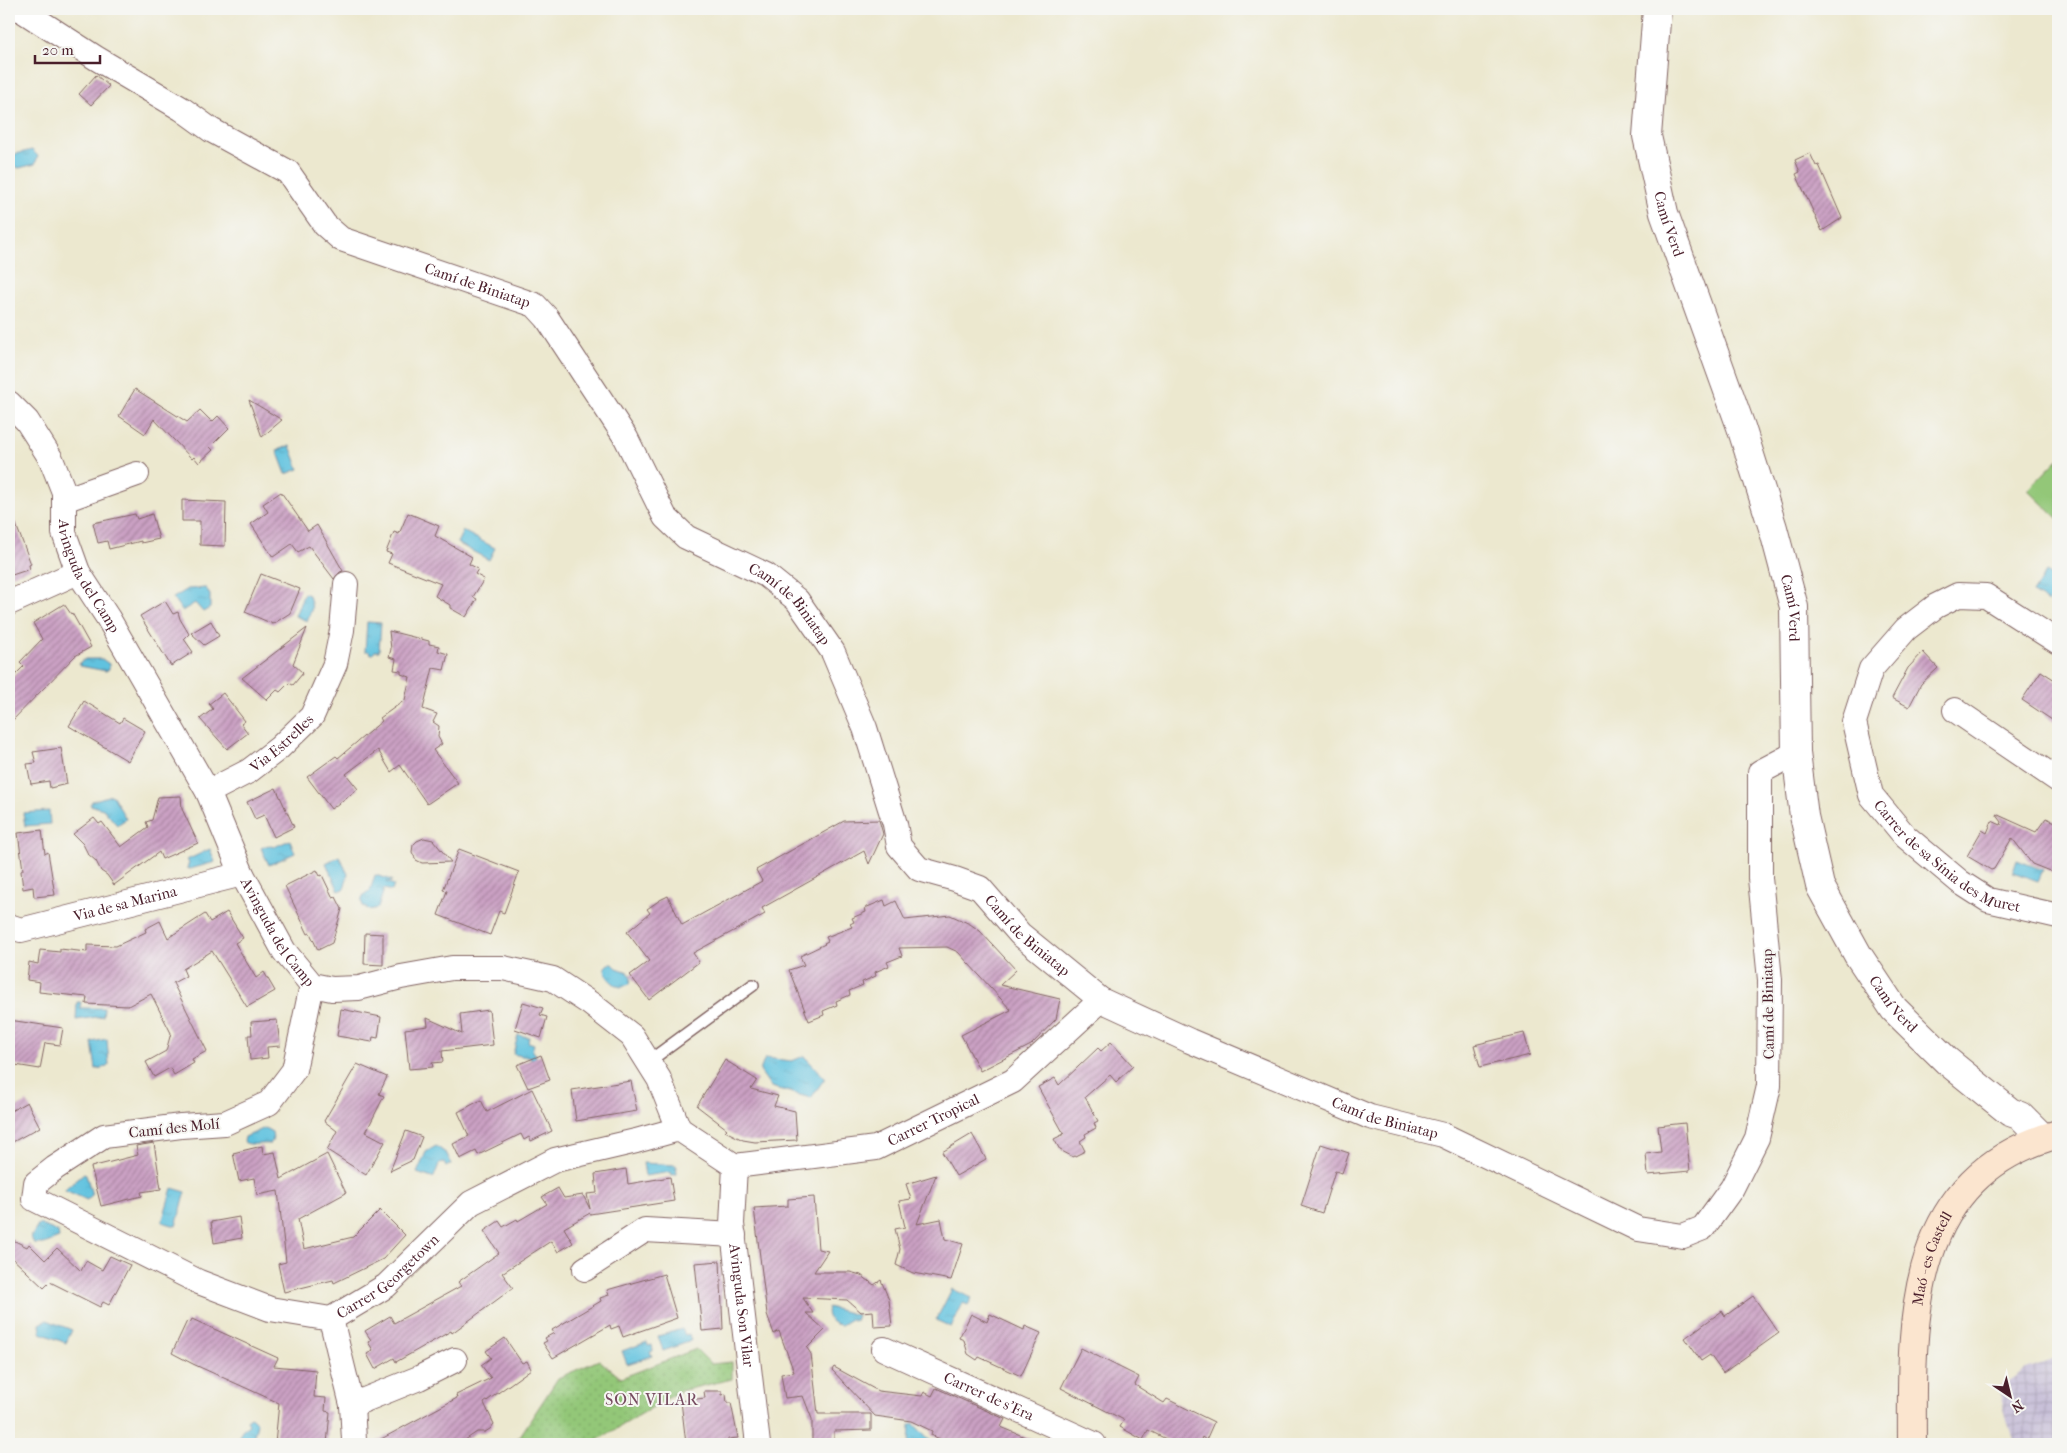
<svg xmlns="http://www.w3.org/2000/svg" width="2067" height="1453" font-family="'IM FELL French Canon',serif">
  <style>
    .industrial { fill: url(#industrial-grid) }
    .green { fill: url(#green-dots); stroke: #6e7352 }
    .pitch { fill: #93c778; stroke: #6e7352 }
    .water { fill: url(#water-ripples); stroke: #567085 }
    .building { fill: url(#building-hatch) }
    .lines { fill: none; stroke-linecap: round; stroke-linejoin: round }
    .service-casing { stroke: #836564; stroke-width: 14 }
    .minor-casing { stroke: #836564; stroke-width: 26 }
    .tertiary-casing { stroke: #836564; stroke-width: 30 }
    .secondary-casing { stroke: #836564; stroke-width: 30 }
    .service { stroke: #fff; stroke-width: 11 }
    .minor { stroke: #fff; stroke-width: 24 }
    .tertiary { stroke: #fff; stroke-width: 28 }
    .secondary { stroke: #fbe5cf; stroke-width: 28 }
    .labels { text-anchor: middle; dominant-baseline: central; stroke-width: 4; stroke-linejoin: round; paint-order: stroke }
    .street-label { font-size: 15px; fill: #4a1f2b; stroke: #f6f6f2 }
    .neighbourhood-label { font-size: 16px; letter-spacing: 1px; fill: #774c61; stroke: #f6f6f2 }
  </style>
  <defs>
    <pattern id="industrial-grid" width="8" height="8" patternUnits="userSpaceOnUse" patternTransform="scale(1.25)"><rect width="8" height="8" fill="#c8c0d8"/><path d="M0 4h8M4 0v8" fill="none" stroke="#ada5ba"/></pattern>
    <pattern id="green-dots" width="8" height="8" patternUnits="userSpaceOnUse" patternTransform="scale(1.25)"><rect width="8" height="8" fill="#93c778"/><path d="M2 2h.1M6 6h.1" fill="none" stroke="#80aa68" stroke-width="1.8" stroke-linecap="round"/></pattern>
    <pattern id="water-ripples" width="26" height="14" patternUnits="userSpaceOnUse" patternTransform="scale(1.25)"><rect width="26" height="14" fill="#61c2df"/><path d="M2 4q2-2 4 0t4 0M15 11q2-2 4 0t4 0" fill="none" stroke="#56a6c0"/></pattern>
    <pattern id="building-hatch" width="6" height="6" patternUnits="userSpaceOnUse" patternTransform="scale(1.25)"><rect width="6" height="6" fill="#cba1c4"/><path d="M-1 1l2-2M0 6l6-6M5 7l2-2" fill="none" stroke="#a7839f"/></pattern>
  </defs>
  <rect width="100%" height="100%" fill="#f6f6f2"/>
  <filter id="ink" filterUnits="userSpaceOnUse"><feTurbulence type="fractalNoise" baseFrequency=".02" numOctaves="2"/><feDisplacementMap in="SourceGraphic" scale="10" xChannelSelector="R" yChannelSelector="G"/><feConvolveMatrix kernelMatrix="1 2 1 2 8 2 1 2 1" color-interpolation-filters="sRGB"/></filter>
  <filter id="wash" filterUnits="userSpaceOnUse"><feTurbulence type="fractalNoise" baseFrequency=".0096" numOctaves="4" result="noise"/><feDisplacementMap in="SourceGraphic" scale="20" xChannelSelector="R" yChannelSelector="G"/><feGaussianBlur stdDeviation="1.12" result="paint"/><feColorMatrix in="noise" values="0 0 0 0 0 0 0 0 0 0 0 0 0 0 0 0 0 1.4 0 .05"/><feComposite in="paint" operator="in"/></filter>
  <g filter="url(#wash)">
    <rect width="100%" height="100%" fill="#ece8cf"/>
    <!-- industrial -->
    <path class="industrial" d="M 2058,1358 L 2058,1444 L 2014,1444 L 1998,1388 L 2026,1369 Z"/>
    <!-- green -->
    <path class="green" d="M 696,1349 L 711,1364 L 732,1362 L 732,1379 L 680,1391 L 591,1444 L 510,1444 L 520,1436 L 558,1378 L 599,1360 L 621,1378 Z"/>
    <!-- pitch -->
    <path class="pitch" d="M 2058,459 L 2058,519 L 2028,490 Z"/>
    <!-- water -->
    <path class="water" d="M 32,150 L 38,156 L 35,164 L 19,168 L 12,165 L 10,161 L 12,155 Z
      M 290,446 L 299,469 L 286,474 L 277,450 Z
      M 463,531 L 495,548 L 489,560 L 457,543 Z
      M 2046,572 L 2057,578 L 2050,589 L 2054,592 L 2048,603 L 2033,593 Z
      M 206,588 L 210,595 L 210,608 L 203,612 L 195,603 L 182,611 L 173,598 L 188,589 Z
      M 304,593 L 309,595 L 312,608 L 307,621 L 295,616 Z
      M 367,622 L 381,623 L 379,651 L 375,651 L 372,655 L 368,651 L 365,651 Z
      M 85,659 L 102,659 L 109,664 L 109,669 L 106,671 L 80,666 L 79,664 Z
      M 111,795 L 113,796 L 126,819 L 117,825 L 103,809 L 90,805 L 92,801 Z
      M 49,811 L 50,824 L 25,826 L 23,813 Z
      M 290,840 L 295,853 L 269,865 L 261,848 L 269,845 L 274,847 Z
      M 210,849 L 215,862 L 190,869 L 187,868 L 189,863 L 187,860 Z
      M 339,856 L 348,874 L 344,889 L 339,891 L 326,863 Z
      M 2017,860 L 2043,870 L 2038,881 L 2013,872 Z
      M 375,875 L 392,880 L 391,882 L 386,882 L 394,885 L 392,891 L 384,889 L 378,908 L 369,910 L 363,906 C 360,899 363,893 370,891 Z
      M 608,964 L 613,964 L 617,968 L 628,972 L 631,978 L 630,984 L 620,987 C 612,984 604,976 605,967 Z
      M 77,1002 L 81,1002 L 80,1008 L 104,1008 L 103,1016 L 76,1020 Z
      M 518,1035 L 529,1037 L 528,1042 L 534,1044 L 532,1051 L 536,1054 L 535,1059 L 513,1054 Z
      M 107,1039 L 109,1065 L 107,1067 L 96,1069 L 92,1042 Z
      M 804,1056 L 825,1078 L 811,1098 L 771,1087 L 760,1071 L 765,1058 L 792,1061 Z
      M 265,1128 L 272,1132 L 273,1140 L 270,1144 C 262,1143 250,1146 244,1142 L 245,1137 Z
      M 436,1146 L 447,1154 L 451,1164 L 446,1167 L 444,1163 L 439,1164 L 434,1177 L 432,1178 L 417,1173 L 426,1152 Z
      M 643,1163 L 676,1165 L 677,1174 L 672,1175 L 671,1172 L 645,1176 Z
      M 84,1173 L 86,1174 L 92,1195 L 87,1200 L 65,1190 L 66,1188 Z
      M 172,1188 L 186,1192 L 176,1226 L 162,1222 Z
      M 39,1224 L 58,1232 L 59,1238 L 44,1244 L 34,1244 L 31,1237 Z
      M 952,1289 L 972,1298 L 968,1305 L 963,1303 L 951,1327 L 936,1320 Z
      M 828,1307 L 857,1315 L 855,1321 L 851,1319 L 841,1325 C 831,1324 825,1317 828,1307 Z
      M 47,1320 L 72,1330 L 66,1343 L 41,1333 L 40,1324 Z
      M 682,1329 L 685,1335 L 689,1334 L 691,1341 L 663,1351 L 658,1336 Z
      M 647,1342 L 648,1346 L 652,1345 L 653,1351 L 650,1352 L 652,1356 L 627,1364 L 622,1351 Z
      M 251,1417 L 257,1423 L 252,1444 L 235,1444 L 242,1430 L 249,1425 L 247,1420 Z
      M 913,1423 L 927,1438 L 937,1443 L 936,1444 L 909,1444 L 910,1425 Z"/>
    <g id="blocks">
      <!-- building -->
      <path class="building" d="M 96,75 L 109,86 L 91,105 L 79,94 Z
        M 1810,153 L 1816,166 L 1819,165 L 1842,218 L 1822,231 L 1796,174 L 1800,172 L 1795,160 Z
        M 135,389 L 187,422 L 200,410 L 212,422 L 218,416 L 229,428 L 210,447 L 213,450 L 199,463 L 194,457 L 192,459 L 154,419 L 145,434 L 119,416 Z
        M 249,400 L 282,420 L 262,437 Z
        M 281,492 L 308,531 L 317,525 L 343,571 L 340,572 L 334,579 L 309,546 L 298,552 L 292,544 L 273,557 L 251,524 L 268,512 L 263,504 Z
        M 182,500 L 226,502 L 225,546 L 200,545 L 200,521 L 182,521 Z
        M 9,509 L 10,509 L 31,564 L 29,565 L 30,569 L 12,575 L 9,564 Z
        M 408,513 L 439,526 L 435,536 L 472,557 L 469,564 L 478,569 L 475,574 L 484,579 L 473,597 L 477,599 L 466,617 L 450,608 L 450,605 L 435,596 L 441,584 L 388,563 L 392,554 L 386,552 L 394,532 L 399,534 Z
        M 135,514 L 137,519 L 152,514 L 159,539 L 141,543 L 141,541 L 109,549 L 107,541 L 98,543 L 93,523 Z
        M 261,574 L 300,589 L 290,613 L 273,624 L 245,612 Z
        M 165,601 L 173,614 L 178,612 L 180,619 L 189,634 L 184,639 L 193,652 L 171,666 L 140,616 Z
        M 64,604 L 71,614 L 72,613 L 91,647 L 75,656 L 9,724 L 9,681 L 24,666 L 20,662 L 42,639 L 33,623 Z
        M 211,621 L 219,636 L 204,645 L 191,633 Z
        M 307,628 L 293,664 L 303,673 L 293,685 L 289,683 L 280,692 L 277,690 L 267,700 L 242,678 Z
        M 389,631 L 429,641 L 429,644 L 439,646 L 438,651 L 448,654 L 444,670 L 433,668 L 423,709 L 437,714 L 433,722 L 439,726 L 438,737 L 442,744 L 433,750 L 458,783 L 427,804 L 400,765 L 391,772 L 378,750 L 346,774 L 358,789 L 331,809 L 307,777 L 336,756 L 338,758 L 382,721 L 380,718 L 405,700 L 410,677 L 401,674 L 401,671 L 394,670 L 396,659 L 389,657 L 391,649 Z
        M 1923,652 L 1938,668 L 1921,684 L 1909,707 L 1892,698 L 1908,668 Z
        M 2041,671 L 2058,682 L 2058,724 L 2022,700 Z
        M 223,693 L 245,721 L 241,724 L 248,733 L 227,749 L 200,719 L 213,709 L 209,704 Z
        M 84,701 L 120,723 L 123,718 L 145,731 L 128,761 L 69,726 Z
        M 61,748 L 67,784 L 50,788 L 49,781 L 31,784 L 27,764 L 36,763 L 33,752 Z
        M 276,788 L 294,827 L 274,837 L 264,815 L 255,819 L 247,802 Z
        M 181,796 L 182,809 L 198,843 L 162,859 L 159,852 L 114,885 L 107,875 L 101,871 L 96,861 L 88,854 L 83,844 L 73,834 L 94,818 L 99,824 L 102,822 L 121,847 L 148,827 L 146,822 L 152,820 L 158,797 Z
        M 1996,814 L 2036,832 L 2046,818 L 2058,823 L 2058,856 L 2052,872 L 2032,864 L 2012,838 L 1994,869 L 1991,870 L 1967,856 L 1982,830 L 1987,833 L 1992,821 L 2001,825 L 2002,822 Z
        M 879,820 L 883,834 L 869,864 L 864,851 L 762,908 L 765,914 L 693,953 L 699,962 L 649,1000 L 630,975 L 649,961 L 627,932 L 650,913 L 647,909 L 660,900 L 668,896 L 682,925 L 762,881 L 756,870 L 844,821 Z
        M 42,830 L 45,854 L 48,852 L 55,895 L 34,897 L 33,887 L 23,889 L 21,871 L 23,870 L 18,833 Z
        M 424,838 L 433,840 L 451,862 L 422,863 L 416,860 L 412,852 L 413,845 L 417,841 Z
        M 459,849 L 519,872 L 504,913 L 499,911 L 490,935 L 438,915 L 447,891 L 443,890 Z
        M 317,870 L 320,876 L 322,875 L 333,898 L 336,897 L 342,909 L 332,943 L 318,950 L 310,933 L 308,934 L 285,886 Z
        M 884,900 L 886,906 L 896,901 L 905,920 L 950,915 L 970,924 L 980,931 L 1016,970 L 1000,985 L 1060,999 L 1056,1019 L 1031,1045 L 980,1071 L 961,1035 L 1011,1010 L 958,952 L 947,947 L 899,948 L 902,956 L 887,962 L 889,966 L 875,972 L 876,976 L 862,982 L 863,985 L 849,991 L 850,995 L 836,1001 L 837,1005 L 823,1011 L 824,1015 L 809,1021 L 789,970 L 804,965 L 800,956 L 825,944 L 824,943 L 828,941 L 826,937 L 852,927 L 850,924 L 854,922 L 852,918 L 866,912 L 865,908 Z
        M 227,912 L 243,938 L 235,943 L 256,978 L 264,972 L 275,991 L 247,1007 L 212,951 L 183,969 L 186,976 L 173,983 L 207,1051 L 192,1059 L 194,1063 L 174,1075 L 170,1068 L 154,1077 L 146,1062 L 166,1051 L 171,1033 L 151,994 L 128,1006 L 86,1004 L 87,997 L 39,992 L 40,982 L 27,980 L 29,962 L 38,964 L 40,950 L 60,952 L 60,949 L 87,952 L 87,945 L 116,946 L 146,932 L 145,929 L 160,921 L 168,938 L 205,914 L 210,922 Z
        M 365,933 L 383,934 L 383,965 L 364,964 Z
        M 523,1002 L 543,1008 L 540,1015 L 547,1017 L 541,1038 L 515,1029 Z
        M 341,1009 L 381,1017 L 378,1038 L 373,1037 L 372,1042 L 337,1036 Z
        M 489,1010 L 493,1045 L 442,1051 L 443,1062 L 432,1063 L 433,1067 L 409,1069 L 405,1029 L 428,1026 L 427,1018 L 462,1034 L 460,1014 Z
        M 9,1020 L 63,1028 L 60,1045 L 45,1043 L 40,1069 L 9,1064 Z
        M 277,1020 L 280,1046 L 267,1047 L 268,1058 L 250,1060 L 248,1035 L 252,1035 L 251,1022 Z
        M 1524,1033 L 1530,1055 L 1480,1067 L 1474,1045 Z
        M 1111,1042 L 1133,1066 L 1116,1082 L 1110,1075 L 1085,1097 L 1098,1121 L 1094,1123 L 1096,1128 L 1085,1134 L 1086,1137 L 1080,1141 L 1085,1151 L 1073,1157 L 1060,1150 L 1054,1139 L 1064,1134 L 1038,1087 L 1055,1078 L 1059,1085 L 1098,1048 L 1101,1051 Z
        M 541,1055 L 550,1080 L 528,1088 L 517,1065 Z
        M 725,1060 L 757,1080 L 751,1089 L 778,1096 L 774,1106 L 795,1111 L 797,1140 L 755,1142 L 743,1140 L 725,1131 L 727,1129 L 697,1106 Z
        M 357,1064 L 387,1077 L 379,1094 L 384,1096 L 366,1132 L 385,1142 L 366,1175 L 327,1150 L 337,1131 L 324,1121 Z
        M 631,1081 L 637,1111 L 576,1121 L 572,1090 Z
        M 532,1089 L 552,1131 L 531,1141 L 529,1137 L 524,1140 L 521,1134 L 478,1155 L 476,1151 L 460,1159 L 453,1144 L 469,1136 L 458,1112 L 481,1100 L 487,1112 Z
        M 27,1102 L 40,1127 L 9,1144 L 9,1112 Z
        M 1685,1123 L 1690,1171 L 1648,1175 L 1646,1154 L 1661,1152 L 1658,1126 Z
        M 406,1131 L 422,1137 L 413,1160 L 390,1171 Z
        M 972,1134 L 986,1159 L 956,1176 L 942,1152 Z
        M 154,1143 L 161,1189 L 141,1192 L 142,1196 L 101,1206 L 91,1167 L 138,1155 L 136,1146 Z
        M 1321,1144 L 1349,1153 L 1342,1173 L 1335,1171 L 1322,1213 L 1301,1206 Z
        M 262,1146 L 263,1154 L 275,1152 L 281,1179 L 327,1154 L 346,1193 L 298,1219 L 304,1249 L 353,1237 L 380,1210 L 405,1235 L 383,1259 L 334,1283 L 333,1280 L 284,1292 L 278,1264 L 286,1262 L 278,1191 L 257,1195 L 254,1178 L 239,1181 L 233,1153 Z
        M 626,1169 L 628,1184 L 670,1177 L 674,1201 L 590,1214 L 590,1213 L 564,1228 L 573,1243 L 558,1252 L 551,1241 L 502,1273 L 513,1288 L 452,1333 L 451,1331 L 396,1362 L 394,1358 L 375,1369 L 367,1354 L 373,1350 L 368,1342 L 371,1340 L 365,1331 L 390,1316 L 394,1323 L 461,1286 L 458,1282 L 499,1253 L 484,1231 L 499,1221 L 503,1227 L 517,1219 L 518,1221 L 547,1204 L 542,1197 L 558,1188 L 564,1198 L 583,1195 L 590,1209 L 587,1194 L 597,1193 L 595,1174 Z
        M 936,1175 L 917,1224 L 941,1219 L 945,1239 L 963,1244 L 951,1280 L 913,1273 L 896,1265 L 900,1249 L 895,1229 L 905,1227 L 899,1201 L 911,1199 L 906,1184 Z
        M 814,1197 L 818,1249 L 828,1251 L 814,1272 L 850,1272 L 861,1275 L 874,1285 L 881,1280 L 889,1300 L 892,1326 L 874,1327 L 873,1311 L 861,1312 L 847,1300 L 803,1298 L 813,1313 L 806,1313 L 825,1330 L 807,1348 L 811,1354 L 818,1414 L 871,1414 L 871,1430 L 834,1431 L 834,1442 L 812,1442 L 812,1419 L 803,1396 L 785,1398 L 781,1374 L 794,1372 L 779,1331 L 774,1334 L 767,1314 L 754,1208 L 788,1206 L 788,1199 Z
        M 239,1217 L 242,1238 L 214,1243 L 211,1222 Z
        M 9,1238 L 27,1247 L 29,1244 L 45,1260 L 57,1248 L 81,1271 L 86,1261 L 102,1270 L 110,1256 L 130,1265 L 109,1305 L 103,1302 L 100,1307 L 50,1282 L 44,1288 L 9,1255 Z
        M 720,1261 L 723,1329 L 702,1331 L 695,1263 Z
        M 664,1274 L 677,1318 L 623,1337 L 619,1326 L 611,1329 L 610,1325 L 553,1358 L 543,1343 L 547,1341 L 545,1338 L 554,1333 L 552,1330 L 601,1301 L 600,1298 L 609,1295 L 607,1290 Z
        M 1753,1296 L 1779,1333 L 1723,1373 L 1710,1355 L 1701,1361 L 1685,1338 L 1722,1311 L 1725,1316 Z
        M 971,1314 L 987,1322 L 990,1314 L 1024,1330 L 1025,1326 L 1041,1333 L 1021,1376 L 979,1357 L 977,1360 L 968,1354 L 964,1340 L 959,1338 Z
        M 192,1319 L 278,1358 L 274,1366 L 316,1370 L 314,1397 L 326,1398 L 325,1411 L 330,1412 L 327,1444 L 275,1444 L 279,1403 L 193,1364 L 172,1353 L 187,1321 L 190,1323 Z
        M 505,1338 L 522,1363 L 527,1361 L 531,1369 L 484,1403 L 494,1424 L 490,1429 L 485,1432 L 477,1432 L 459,1444 L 372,1444 L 457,1398 L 456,1395 L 491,1378 L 481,1365 L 491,1358 L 486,1351 Z
        M 1081,1348 L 1139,1377 L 1135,1385 L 1164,1403 L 1167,1399 L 1214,1422 L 1206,1440 L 1202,1437 L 1199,1444 L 1176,1444 L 1148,1430 L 1143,1440 L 1120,1427 L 1124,1420 L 1061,1388 Z
        M 834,1367 L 878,1391 L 922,1396 L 924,1392 L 932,1396 L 936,1388 L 1005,1419 L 1001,1427 L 1042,1444 L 951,1444 L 931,1435 L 932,1431 L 911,1421 L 875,1416 L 832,1370 Z
        M 704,1391 L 722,1391 L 722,1395 L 726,1394 L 727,1403 L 731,1403 L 738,1438 L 728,1439 L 728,1442 L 686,1444 L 681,1401 L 705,1398 Z"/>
    </g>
  </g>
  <g filter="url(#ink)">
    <use href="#blocks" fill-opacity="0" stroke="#836564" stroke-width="1"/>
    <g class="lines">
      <!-- service casing -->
      <g class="service-casing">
        <path id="service" d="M 648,1062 L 753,985"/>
      </g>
      <!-- minor casing -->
      <g class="minor-casing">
        <g id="minor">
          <path id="s1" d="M 20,9 L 96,58 L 182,109 L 211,130 L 288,172 L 325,225 L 341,239 L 535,305 L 547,318 L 626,438 L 665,517 L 686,537 L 766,575 L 797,600 L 833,652 L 865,728 L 895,824 L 899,846 L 919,869 L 955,879 L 980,888 L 1020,934 L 1101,1000 L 1190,1041 L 1370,1117 L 1443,1135 L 1638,1229 L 1683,1236 L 1703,1228 L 1732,1188 L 1757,1138 L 1769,1086 L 1770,980 L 1760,878 L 1760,772 L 1796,753"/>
          <path id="s2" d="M 9,403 L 27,421 L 51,459 L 64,492 L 64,533 L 78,572 L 108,618 L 208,792 L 242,874 L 284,951 L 312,985 L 332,989 L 359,988 L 401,977 L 452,968 L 503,968 L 553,979 L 591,1004 L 632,1036 L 659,1079 L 679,1129 L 735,1166"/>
          <path d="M 64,500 L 137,474"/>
          <path d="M 9,603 L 78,572"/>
          <path id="s3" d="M 2058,642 L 1986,596 L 1958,595 L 1936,606 L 1906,629 L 1871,669 L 1854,722 L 1871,795 L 1905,836 L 1960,882 L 1988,900 L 2058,916"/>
          <path d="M 1955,710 L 2058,780"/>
          <path id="s4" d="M 208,792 L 249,771 L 279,748 L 312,716 L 335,664 L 342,630 L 346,584"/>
          <path id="s5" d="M 9,926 L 21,930 L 242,874"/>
          <path id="s6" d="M 312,985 L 294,1070 L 269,1103 L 225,1123 L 181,1126 L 104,1136 L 55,1168 L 36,1183 L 34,1199 L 199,1282 L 270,1309 L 331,1319 L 386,1286 L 471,1203 L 555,1160 L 636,1141 L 679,1129"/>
          <path id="s7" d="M 735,1166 L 876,1148 L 1013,1081 L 1101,1000"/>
          <path id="s8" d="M 735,1166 L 732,1224 L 758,1444"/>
          <path d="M 585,1269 L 645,1230 L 734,1235"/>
          <path d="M 331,1319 L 352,1405 L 354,1440 L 356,1444"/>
          <path id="s9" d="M 884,1349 L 1094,1444"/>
          <path d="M 352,1405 L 419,1378 L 455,1360"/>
        </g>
      </g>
      <!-- tertiary casing -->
      <g class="tertiary-casing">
        <g id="tertiary">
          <path id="s10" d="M 1657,9 L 1647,136 L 1664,213 L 1741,427 L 1773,528 L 1794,607 L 1796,753 L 1804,816 L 1820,886 L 1858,955 L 1894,1009 L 1947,1061 L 2010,1112 L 2021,1116 L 2043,1138"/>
        </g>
      </g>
      <!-- secondary casing -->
      <g class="secondary-casing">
        <g id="secondary">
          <path id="s11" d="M 1912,1444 C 1911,1316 1908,1176 2058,1134"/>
        </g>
      </g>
      <!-- service -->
      <use href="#service" class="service"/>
      <!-- minor -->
      <use href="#minor" class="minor"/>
      <!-- tertiary -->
      <use href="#tertiary" class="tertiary"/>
      <!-- secondary -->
      <use href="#secondary" class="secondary"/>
    </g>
  </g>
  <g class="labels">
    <!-- street labels -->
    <g class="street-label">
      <text stroke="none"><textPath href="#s10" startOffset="218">Camí Verd</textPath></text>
      <text stroke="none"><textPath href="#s1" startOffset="544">Camí de Biniatap</textPath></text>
      <text stroke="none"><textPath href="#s2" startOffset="196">Avinguda del Camp</textPath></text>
      <text stroke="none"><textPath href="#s1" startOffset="1009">Camí de Biniatap</textPath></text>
      <text stroke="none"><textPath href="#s10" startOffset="622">Camí Verd</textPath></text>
      <text stroke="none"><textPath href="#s4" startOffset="89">Via Estrelles</textPath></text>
      <text stroke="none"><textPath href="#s3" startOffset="460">Carrer de sa Sínia des Muret</textPath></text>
      <text stroke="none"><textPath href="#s5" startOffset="120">Via de sa Marina</textPath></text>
      <text stroke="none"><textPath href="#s2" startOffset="601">Avinguda del Camp</textPath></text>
      <text stroke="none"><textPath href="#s1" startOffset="1442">Camí de Biniatap</textPath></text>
      <text stroke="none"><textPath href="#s10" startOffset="1042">Camí Verd</textPath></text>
      <text transform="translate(1768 1004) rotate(-91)">Camí de Biniatap</text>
      <text stroke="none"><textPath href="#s1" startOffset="1848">Camí de Biniatap</textPath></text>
      <text stroke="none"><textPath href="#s7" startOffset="206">Carrer Tropical</textPath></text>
      <text transform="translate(174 1128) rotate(-6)">Camí des Molí</text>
      <text stroke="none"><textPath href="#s11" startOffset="188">Maó - es Castell</textPath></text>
      <text stroke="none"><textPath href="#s6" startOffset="791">Carrer Georgetown</textPath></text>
      <text stroke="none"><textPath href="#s8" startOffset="140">Avinguda Son Vilar</textPath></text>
      <text stroke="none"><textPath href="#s9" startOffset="115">Carrer de s'Era</textPath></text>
    </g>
    <!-- neighbourhood labels -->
    <g class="neighbourhood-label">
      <text x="652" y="1399">SON VILAR</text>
    </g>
  </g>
  <!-- margin -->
  <rect width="2067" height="1453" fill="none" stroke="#f6f6f2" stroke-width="30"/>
  <!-- north arrow -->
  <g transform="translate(2010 1396) rotate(145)" stroke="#f6f6f2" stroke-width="4" paint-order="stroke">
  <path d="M0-4L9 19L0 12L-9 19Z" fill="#4a1f2b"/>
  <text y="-8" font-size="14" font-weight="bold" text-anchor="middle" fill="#4a1f2b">N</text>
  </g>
  <!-- scale -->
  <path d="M35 55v8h65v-8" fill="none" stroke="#4a1f2b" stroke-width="2.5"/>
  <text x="42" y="55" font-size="15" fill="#4a1f2b" stroke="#f6f6f2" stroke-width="4" paint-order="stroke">20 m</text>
</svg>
